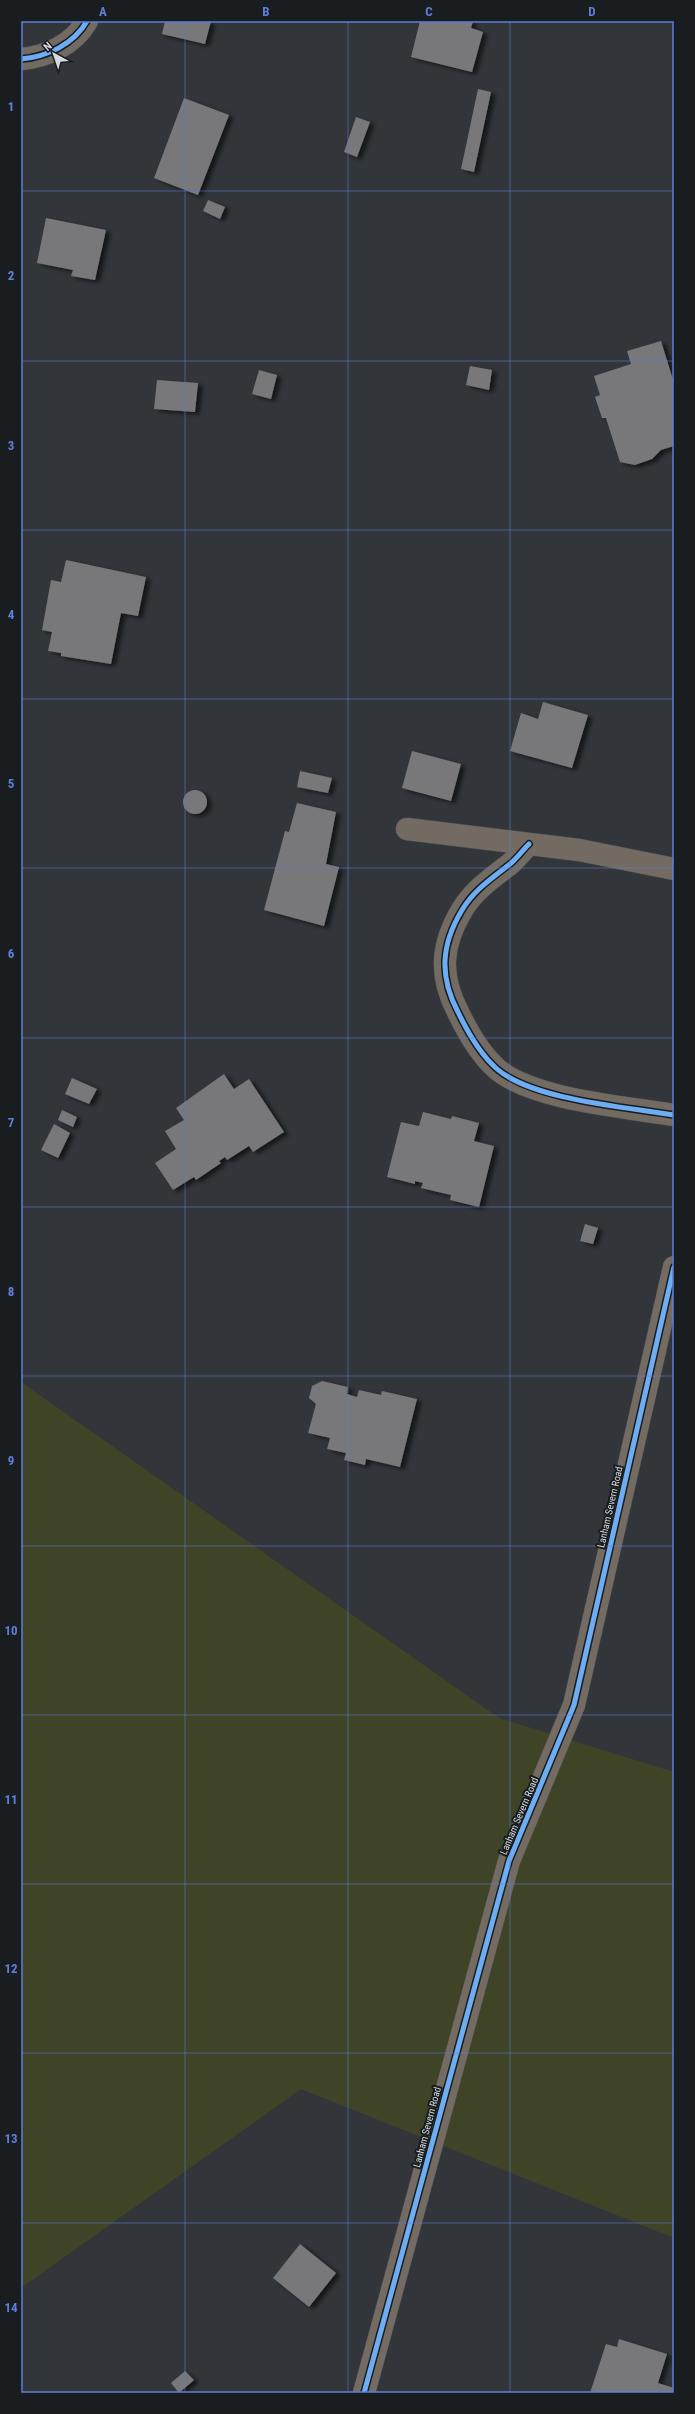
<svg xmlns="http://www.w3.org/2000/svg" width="695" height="2414" font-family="'Roboto Condensed',sans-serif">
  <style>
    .green { fill: #3f4427 }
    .building { fill: #787779; filter: url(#shadow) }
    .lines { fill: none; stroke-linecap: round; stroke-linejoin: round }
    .minor-casing { stroke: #505357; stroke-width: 23 }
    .secondary-casing { stroke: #505357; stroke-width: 23 }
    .minor { stroke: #736b61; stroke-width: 22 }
    .secondary { stroke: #746c63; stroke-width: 22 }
    .cycleway-casing { stroke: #191d20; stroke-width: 8 }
    .cycleway { stroke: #6dadf4; stroke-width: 5 }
    .grid { fill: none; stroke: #5d7fda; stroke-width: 1; stroke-opacity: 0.55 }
    .labels { text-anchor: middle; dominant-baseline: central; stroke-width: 4; stroke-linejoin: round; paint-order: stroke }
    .street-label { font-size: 10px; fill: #d4d9dd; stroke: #191d20 }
    .neatline { fill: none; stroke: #5d7fda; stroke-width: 1.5 }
    .grid-label { font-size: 13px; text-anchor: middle; font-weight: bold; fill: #5d7fda }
  </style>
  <defs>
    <filter id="shadow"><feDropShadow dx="4.5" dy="2.5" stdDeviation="2" flood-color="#0009"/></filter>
  </defs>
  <rect width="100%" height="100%" fill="#32363a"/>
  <!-- green -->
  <path class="green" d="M 21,1382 L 499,1718 L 674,1772 L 674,2238 L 301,2089 L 21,2288 Z"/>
  <!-- building -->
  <path class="building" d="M 165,21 L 211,21 L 205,44 L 162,34 Z
    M 420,21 L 473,21 L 471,28 L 483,32 L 472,72 L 411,57 Z
    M 478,89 L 491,92 L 474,172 L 461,169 Z
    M 184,98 L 229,115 L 198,195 L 154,178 Z
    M 356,117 L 370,122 L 357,157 L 344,152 Z
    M 208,200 L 225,207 L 220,219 L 203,211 Z
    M 46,218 L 106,230 L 95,280 L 71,276 L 73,270 L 37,263 Z
    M 661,341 L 674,383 L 674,446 L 661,450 L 652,459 L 635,465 L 620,462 L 606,418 L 602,418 L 595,397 L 600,395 L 594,376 L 631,364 L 627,351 Z
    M 470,366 L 492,370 L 489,390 L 466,385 Z
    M 259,370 L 277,375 L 271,399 L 252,394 Z
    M 157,380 L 198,383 L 195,412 L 154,409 Z
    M 66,560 L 146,577 L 138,616 L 121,613 L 111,664 L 61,656 L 61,653 L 48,651 L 52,632 L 42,630 L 51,580 L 61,582 Z
    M 543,702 L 588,715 L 572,768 L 510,751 L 521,713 L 538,719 Z
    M 412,751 L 461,764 L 451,801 L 402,788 Z
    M 300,771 L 332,778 L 328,793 L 297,787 Z
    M183 802a12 12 0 1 1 24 0a12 12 0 1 1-24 0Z
    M 297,803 L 336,812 L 326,864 L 339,867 L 324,926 L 264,910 L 285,831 L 289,832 Z
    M 224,1074 L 234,1089 L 249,1079 L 284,1132 L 253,1152 L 249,1146 L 227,1160 L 225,1157 L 219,1161 L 221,1163 L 196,1180 L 194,1177 L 173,1190 L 155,1163 L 176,1149 L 165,1131 L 184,1120 L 176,1108 Z
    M 72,1078 L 97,1089 L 89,1104 L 65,1094 Z
    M 62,1110 L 77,1117 L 73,1127 L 58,1120 Z
    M 423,1112 L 451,1119 L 452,1116 L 479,1123 L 474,1141 L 494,1146 L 479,1207 L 450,1200 L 451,1195 L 421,1188 L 423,1183 L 415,1181 L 415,1184 L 387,1177 L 401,1122 L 419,1126 Z
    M 54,1124 L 70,1133 L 58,1158 L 41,1150 Z
    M 585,1224 L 598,1228 L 593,1244 L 580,1241 Z
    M 322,1381 L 348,1387 L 347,1394 L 357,1397 L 359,1390 L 381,1395 L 382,1391 L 417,1399 L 400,1467 L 366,1459 L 365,1465 L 344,1460 L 346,1453 L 327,1449 L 330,1438 L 308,1433 L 316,1404 L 309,1398 L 312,1386 Z
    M 300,2244 L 336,2273 L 309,2307 L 273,2278 Z
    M 619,2339 L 667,2354 L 658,2383 L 674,2388 L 674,2393 L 590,2393 L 606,2344 L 617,2347 Z
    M 185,2371 L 194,2380 L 179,2393 L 171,2383 Z"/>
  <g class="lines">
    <!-- minor casing -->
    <g class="minor-casing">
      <path id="minor" d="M 21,59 C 47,57 74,44 87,21
        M 407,829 L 579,850 L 674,869
        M 529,844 C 522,851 517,858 510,864 C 492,878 474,890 462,910 C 441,945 439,976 458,1012 C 468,1033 480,1054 497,1069 C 533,1100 626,1107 674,1115"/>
    </g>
    <!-- secondary casing -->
    <g class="secondary-casing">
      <path id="secondary" d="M 364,2393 L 509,1861 L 574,1705 L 674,1267"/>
    </g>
    <!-- minor -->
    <use href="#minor" class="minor"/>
    <!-- secondary -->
    <use href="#secondary" class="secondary"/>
    <!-- cycleway casing -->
    <g class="cycleway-casing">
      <path id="cycleway" d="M 21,59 C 47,57 74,44 87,21
        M 529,844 C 522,851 517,858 510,864 C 492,878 474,890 462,910 C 441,945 439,976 458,1012 C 468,1033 480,1054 497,1069 C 533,1100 626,1107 674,1115
        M 364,2393 L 509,1861 L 574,1705 L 674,1267"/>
    </g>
    <!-- cycleway -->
    <use href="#cycleway" class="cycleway"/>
  </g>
  <!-- grid -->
  <path class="grid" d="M 185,21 L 185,2393M 348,21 L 348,2393M 510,21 L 510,2393M 21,191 L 674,191M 21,361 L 674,361M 21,530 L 674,530M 21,699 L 674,699M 21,868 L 674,868M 21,1038 L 674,1038M 21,1207 L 674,1207M 21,1376 L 674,1376M 21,1546 L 674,1546M 21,1715 L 674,1715M 21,1884 L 674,1884M 21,2053 L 674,2053M 21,2223 L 674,2223"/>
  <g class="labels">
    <!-- street labels -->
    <g class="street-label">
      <text transform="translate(610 1507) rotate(-77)">Lanham Severn Road</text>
      <text transform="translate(519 1816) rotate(-67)">Lanham Severn Road</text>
      <text transform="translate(427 2127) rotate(-75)">Lanham Severn Road</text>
    </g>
  </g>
  <!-- border -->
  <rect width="695" height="2414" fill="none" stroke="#191d20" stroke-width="44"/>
  <!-- north arrow -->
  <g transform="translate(54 54) rotate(320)" stroke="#191d20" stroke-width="3" paint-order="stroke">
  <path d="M0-3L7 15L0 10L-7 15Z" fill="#d4d9dd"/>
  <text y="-6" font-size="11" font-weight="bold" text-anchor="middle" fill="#d4d9dd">N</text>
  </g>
  <rect x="22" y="22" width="651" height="2370" class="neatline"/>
  <g class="grid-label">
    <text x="103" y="16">A</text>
    <text x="266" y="16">B</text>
    <text x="429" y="16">C</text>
    <text x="592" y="16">D</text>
    <text x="11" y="111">1</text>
    <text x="11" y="280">2</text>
    <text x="11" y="450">3</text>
    <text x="11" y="619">4</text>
    <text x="11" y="788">5</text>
    <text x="11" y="958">6</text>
    <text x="11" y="1127">7</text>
    <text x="11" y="1296">8</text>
    <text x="11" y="1465">9</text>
    <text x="11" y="1635">10</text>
    <text x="11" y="1804">11</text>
    <text x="11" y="1973">12</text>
    <text x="11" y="2143">13</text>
    <text x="11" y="2312">14</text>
  </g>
</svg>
